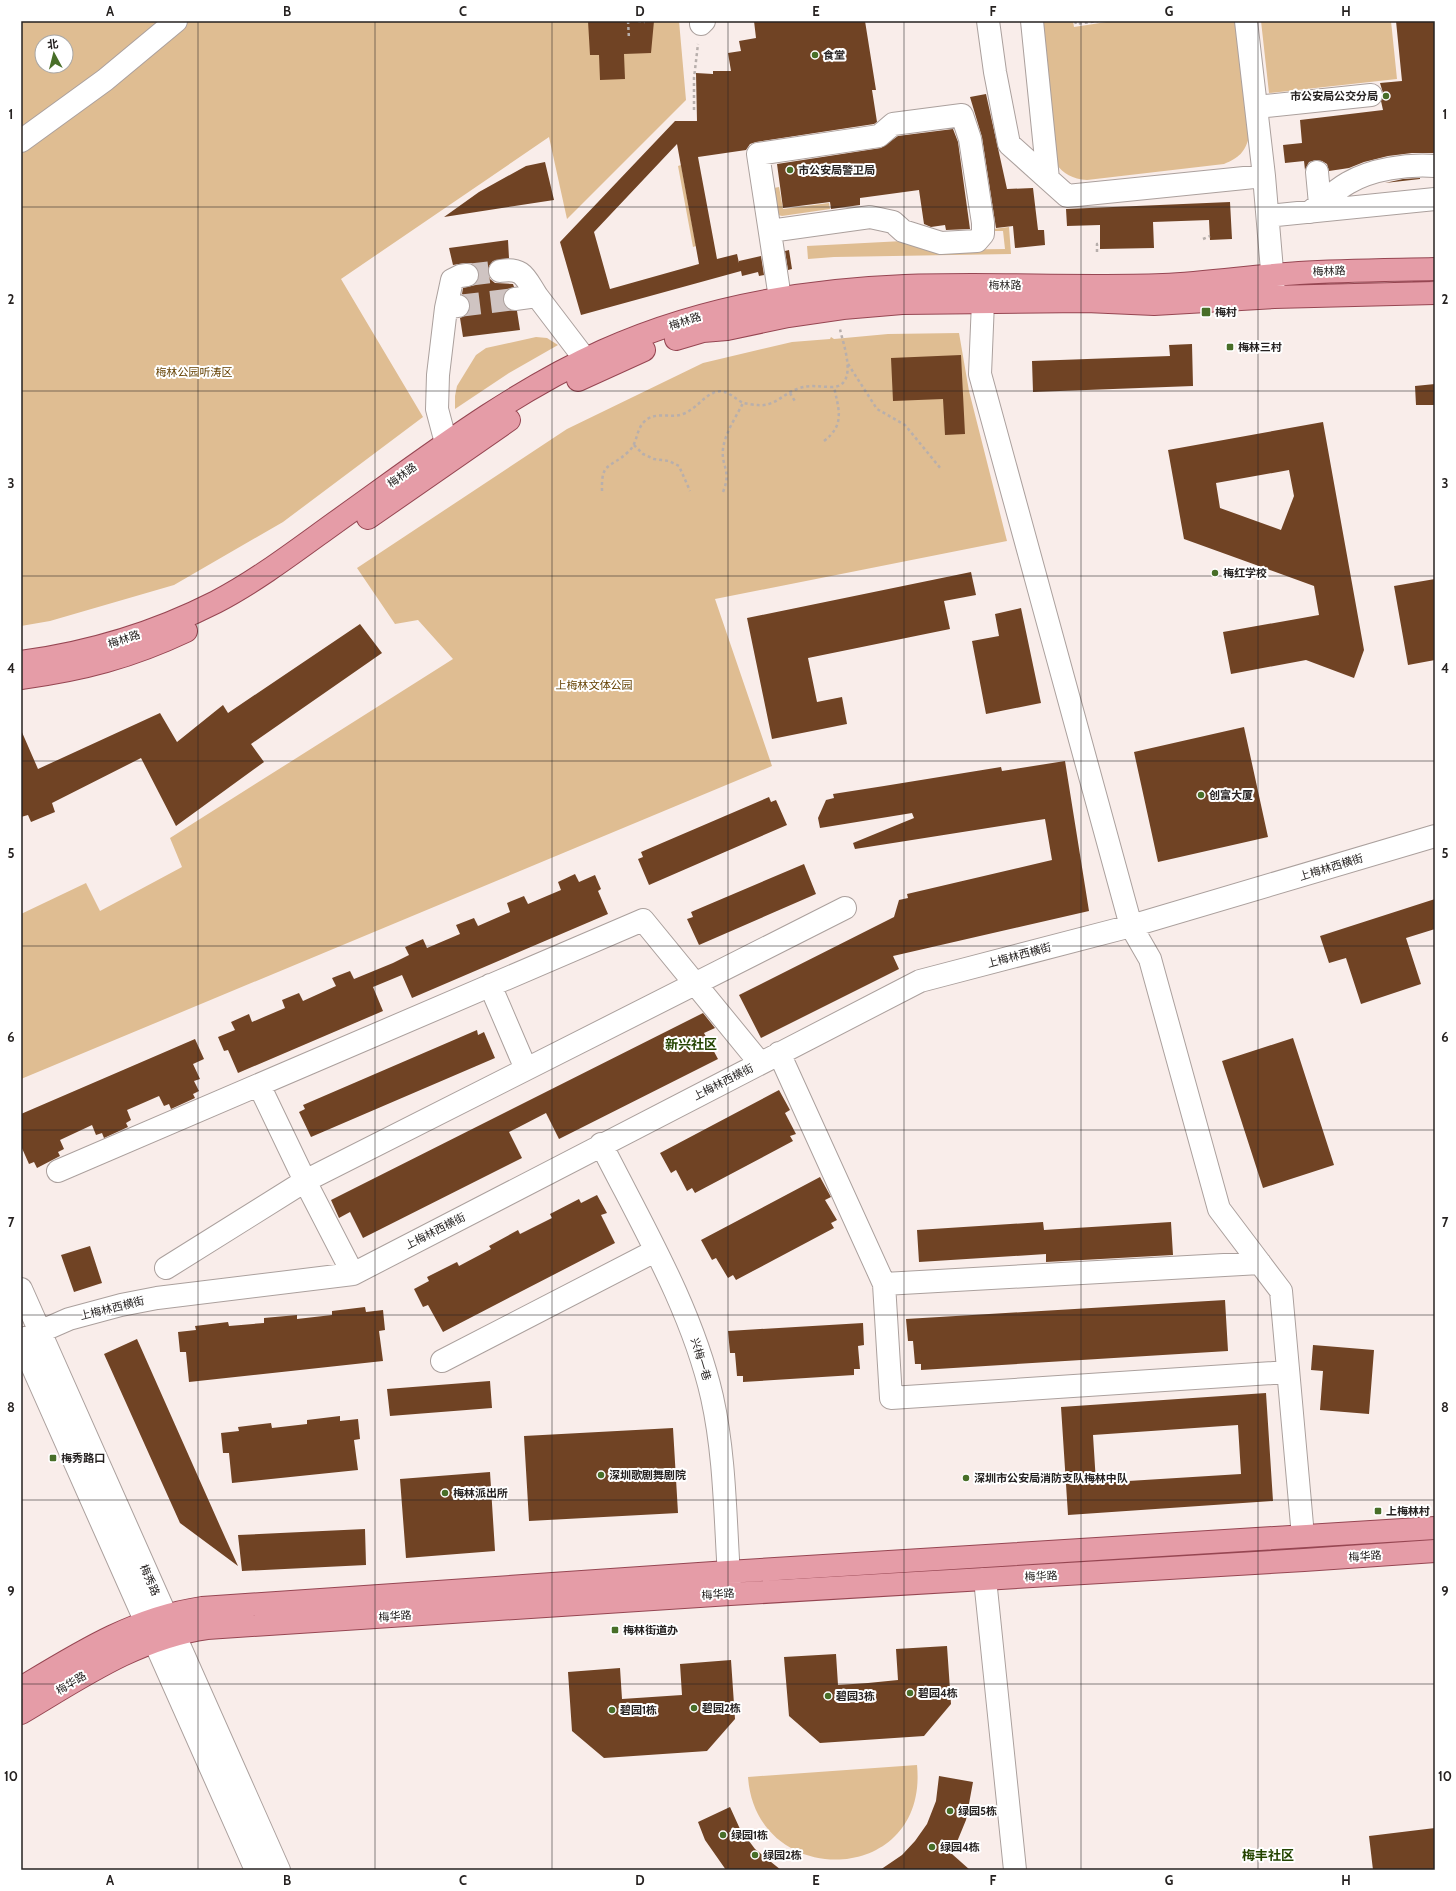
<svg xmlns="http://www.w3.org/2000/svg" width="1456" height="1891" font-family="Cabin,'Noto Sans SC',sans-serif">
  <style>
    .green { fill: #dfbd92; fill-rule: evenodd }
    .building { fill: #704324; fill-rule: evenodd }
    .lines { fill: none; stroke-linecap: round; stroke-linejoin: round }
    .minor-tunnel { stroke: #cfc4c2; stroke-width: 22; stroke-dasharray: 22 11; stroke-linecap: butt }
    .minor-casing { stroke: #aba09d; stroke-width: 24 }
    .major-casing { stroke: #964652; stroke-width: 24 }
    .path { stroke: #b8afac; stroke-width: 2.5; stroke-dasharray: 3 3; stroke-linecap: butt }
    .minor { stroke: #fff; stroke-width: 22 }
    .major { stroke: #e59ca7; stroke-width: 22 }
    .grid { fill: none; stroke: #262221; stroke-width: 1; stroke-opacity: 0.55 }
    .poi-dot { fill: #486e28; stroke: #fff; stroke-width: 1.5 }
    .labels { text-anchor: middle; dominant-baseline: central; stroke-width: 4; stroke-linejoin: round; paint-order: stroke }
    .poi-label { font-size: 11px; font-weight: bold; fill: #262221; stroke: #fff; text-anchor: start }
    .street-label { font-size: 11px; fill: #262221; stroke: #fff }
    .park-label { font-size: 11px; fill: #644000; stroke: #fff }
    .quarter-label { font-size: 13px; font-weight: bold; fill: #234400; stroke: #fff }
    .neatline { fill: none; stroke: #262221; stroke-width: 1.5 }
    .grid-label { font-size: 13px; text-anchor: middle; font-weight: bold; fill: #262221 }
  </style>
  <rect width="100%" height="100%" fill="#f9edea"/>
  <!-- green -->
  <path class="green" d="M 21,21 L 679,21 L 686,100 L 567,219 L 549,137 L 341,279 L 423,417 L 283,522 L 174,585 L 50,621 L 21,626 ZM 42,42 L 66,42 L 66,66 L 42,66 Z
    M 1038,21 L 1073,21 L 1074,27 L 1113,21 L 1238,21 L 1249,137 C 1245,152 1239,158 1224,164 L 1087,180 C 1072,179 1064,174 1055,163 Z
    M 1261,21 L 1391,21 L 1397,79 L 1269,93 Z
    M 681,165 L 696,246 L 693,247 L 678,166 Z
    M 779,187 L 783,209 L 829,203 L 830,209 L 782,216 L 778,215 L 774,188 Z
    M 1009,227 L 1011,254 L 834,257 L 808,259 L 807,246 L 903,241 L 929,250 L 1005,249 L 1003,231 L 993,231 L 993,229 Z
    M 959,333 L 969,391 L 1007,541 L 715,599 L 772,766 L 21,1079 L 21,914 L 86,883 L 100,911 L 182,867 L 170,838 L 453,659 L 418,620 L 395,624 L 357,568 L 567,429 L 703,363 L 792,342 L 830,339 L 831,337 L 834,339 L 888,334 Z
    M 536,337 L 547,338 L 558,345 L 509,373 L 455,409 L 455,396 L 457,386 L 476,355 L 486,348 Z
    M 917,1765 C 929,1887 756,1891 748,1777 Z"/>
  <!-- building -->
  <path class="building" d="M 588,21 L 654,21 L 651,53 L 624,54 L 625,79 L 600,80 L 599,55 L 590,55 Z
    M 754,21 L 865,21 L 876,90 L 872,90 L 877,122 L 874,124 L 756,142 L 750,144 L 746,150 L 698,157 L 717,259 L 737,254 L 739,263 L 739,261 L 761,256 L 764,275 L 759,276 L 758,272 L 742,276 L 741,271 L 581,315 L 560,242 L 675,121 L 697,121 L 696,73 L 713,74 L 713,71 L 731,71 L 728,53 L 741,51 L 739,41 L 756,38 ZM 677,144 L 699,264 L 610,289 L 594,232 Z
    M 1396,21 L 1435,21 L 1435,153 L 1412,153 L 1388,156 L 1364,162 L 1349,168 L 1329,171 L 1327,164 L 1322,161 L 1316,160 L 1309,162 L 1305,170 L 1304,161 L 1285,163 L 1283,145 L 1302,143 L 1300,120 L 1383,110 L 1381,101 L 1383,93 L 1380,83 L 1402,81 Z
    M 986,94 L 1007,189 L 1033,188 L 1038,230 L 1044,230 L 1045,245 L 1015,248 L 1013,226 L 996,228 L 982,137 L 970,97 Z
    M 953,129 L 958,142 L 970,229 L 946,230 L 945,225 L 931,227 L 924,224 L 919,190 L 860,198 L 860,205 L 831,209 L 830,202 L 783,208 L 777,164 L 881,148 L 898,136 Z
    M 545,162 L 554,200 L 444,217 L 479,192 L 526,166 Z
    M 1420,178 L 1420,179 L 1385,183 L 1403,179 Z
    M 1230,202 L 1232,239 L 1210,240 L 1209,220 L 1153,222 L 1154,248 L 1100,249 L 1100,225 L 1067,226 L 1066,209 Z
    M 508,240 L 509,258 L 493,261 L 489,266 L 488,273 L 490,279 L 495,283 L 513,284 L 514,287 L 508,289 L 504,294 L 503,300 L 505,306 L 510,310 L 517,311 L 520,330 L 463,337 L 460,318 L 466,315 L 470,311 L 470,304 L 467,298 L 462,294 L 463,288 L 475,285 L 479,279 L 479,273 L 477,267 L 471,263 L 465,263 L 453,265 L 449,248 Z
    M 789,250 L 792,269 L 788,270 L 785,251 Z
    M 1192,344 L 1193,386 L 1033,392 L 1032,361 L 1170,356 L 1169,345 Z
    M 961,355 L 965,434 L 945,435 L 943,399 L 893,401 L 891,358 Z
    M 1435,384 L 1435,405 L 1416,405 L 1415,386 Z
    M 1323,422 L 1364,650 L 1354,678 L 1306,660 L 1231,674 L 1223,632 L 1319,615 L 1314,586 L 1184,539 L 1168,450 ZM 1289,470 L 1294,496 L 1281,530 L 1220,508 L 1216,483 Z
    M 971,572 L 976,595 L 944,601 L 950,629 L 808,658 L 817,702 L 842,697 L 847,724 L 772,739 L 747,618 Z
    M 1435,579 L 1435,660 L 1408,665 L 1394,586 Z
    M 1021,608 L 1041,703 L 986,714 L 972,641 L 999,636 L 995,614 Z
    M 360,624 L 382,653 L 251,744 L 264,762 L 176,826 L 141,758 L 52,803 L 55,812 L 31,822 L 28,815 L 21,817 L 21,730 L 38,769 L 160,713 L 177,742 L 223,705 L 228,713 Z
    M 1244,727 L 1268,837 L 1158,862 L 1134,752 Z
    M 1065,761 L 1089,911 L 893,956 L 899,969 L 761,1038 L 739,995 L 894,917 L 899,900 L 908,898 L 907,894 L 1052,860 L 1045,819 L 855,849 L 853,843 L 914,818 L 912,813 L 820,828 L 818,818 L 826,800 L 834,798 L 833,794 L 884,786 L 1001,767 L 1002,771 Z
    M 769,797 L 771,802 L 776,800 L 787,825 L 649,885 L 638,859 L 643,857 L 641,852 Z
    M 804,864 L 816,894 L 699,945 L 687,919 L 693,917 L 691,912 Z
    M 575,874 L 579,882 L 595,875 L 601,889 L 598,891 L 608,914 L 412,998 L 402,975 L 373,987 L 383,1011 L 238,1073 L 228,1050 L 224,1051 L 218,1037 L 235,1030 L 231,1022 L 249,1014 L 252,1022 L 285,1008 L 282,1000 L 299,993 L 303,1001 L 336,986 L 332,978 L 350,971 L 354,979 L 393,963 L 409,955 L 405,947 L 423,939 L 427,948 L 460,934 L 456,925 L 474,918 L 478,926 L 510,912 L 507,903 L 524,896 L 528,904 L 561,890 L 558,882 Z
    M 1435,899 L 1435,929 L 1406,938 L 1421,984 L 1361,1004 L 1346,958 L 1329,963 L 1320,936 Z
    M 703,1013 L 715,1028 L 704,1033 L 718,1059 L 559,1139 L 546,1113 L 519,1127 L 509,1132 L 522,1158 L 363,1238 L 350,1212 L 339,1218 L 331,1200 Z
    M 477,1030 L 478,1035 L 484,1032 L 495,1058 L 311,1137 L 299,1112 L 305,1109 L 303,1105 Z
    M 1293,1038 L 1334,1165 L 1263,1188 L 1222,1061 Z
    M 195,1039 L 204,1059 L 193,1064 L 200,1079 L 194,1081 L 199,1091 L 193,1094 L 195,1098 L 171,1109 L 169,1104 L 164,1106 L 159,1096 L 127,1110 L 131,1120 L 126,1123 L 128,1127 L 104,1138 L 102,1133 L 96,1135 L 92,1125 L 60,1140 L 64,1149 L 58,1152 L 60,1156 L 37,1168 L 34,1162 L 29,1164 L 21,1146 L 21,1114 Z
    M 779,1090 L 790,1110 L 785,1113 L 796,1134 L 790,1136 L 793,1141 L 695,1193 L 692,1188 L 687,1191 L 676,1170 L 671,1173 L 660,1153 Z
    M 820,1177 L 831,1197 L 825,1200 L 837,1220 L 831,1223 L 834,1228 L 736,1280 L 733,1275 L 728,1278 L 716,1258 L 712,1260 L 701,1240 Z
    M 597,1195 L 607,1213 L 601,1215 L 615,1243 L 443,1332 L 428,1305 L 423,1307 L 414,1289 L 429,1281 L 427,1277 L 457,1262 L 459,1266 L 491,1249 L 489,1246 L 518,1230 L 520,1234 L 552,1218 L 550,1214 L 579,1199 L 581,1203 Z
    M 1043,1222 L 1044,1230 L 1171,1222 L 1173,1255 L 1046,1262 L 1046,1254 L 919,1262 L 917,1230 Z
    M 90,1246 L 102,1283 L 74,1292 L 61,1255 Z
    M 1225,1300 L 1228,1351 L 921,1370 L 921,1364 L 915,1364 L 913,1341 L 908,1341 L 906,1319 Z
    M 365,1307 L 366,1312 L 383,1310 L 385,1330 L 379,1331 L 383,1361 L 189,1382 L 186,1352 L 180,1352 L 178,1332 L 196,1330 L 195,1326 L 228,1322 L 229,1326 L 264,1323 L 264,1318 L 297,1315 L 297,1319 L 332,1315 L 332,1311 Z
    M 863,1323 L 864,1345 L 858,1346 L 860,1369 L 854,1369 L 854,1375 L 743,1382 L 743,1376 L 737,1376 L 735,1353 L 730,1353 L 728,1331 Z
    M 137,1339 L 220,1526 L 238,1566 L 180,1523 L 104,1354 Z
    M 1313,1345 L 1374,1350 L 1369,1414 L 1320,1410 L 1323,1371 L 1311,1370 Z
    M 490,1381 L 492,1408 L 390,1416 L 387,1389 Z
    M 1266,1393 L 1273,1501 L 1068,1515 L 1061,1407 ZM 1238,1425 L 1241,1474 L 1096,1483 L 1093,1435 Z
    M 340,1416 L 340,1421 L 358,1419 L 360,1439 L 354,1440 L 358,1470 L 232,1483 L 229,1453 L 223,1453 L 221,1433 L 239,1431 L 238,1427 L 271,1423 L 272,1428 L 307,1424 L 307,1420 Z
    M 673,1428 L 678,1513 L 529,1521 L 524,1436 Z
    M 490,1472 L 495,1551 L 406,1558 L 400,1479 Z
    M 365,1529 L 366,1565 L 242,1571 L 238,1535 Z
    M 947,1646 L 951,1704 L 924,1736 L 820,1743 L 789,1716 L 784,1657 L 836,1654 L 838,1685 L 868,1683 L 898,1680 L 896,1649 Z
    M 731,1660 L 735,1719 L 707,1751 L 604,1758 L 572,1731 L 568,1672 L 620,1668 L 622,1699 L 682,1695 L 680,1664 Z
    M 939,1776 L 973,1782 L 966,1820 L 952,1854 L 970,1870 L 880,1870 L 902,1855 L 915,1841 L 927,1824 L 936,1801 Z
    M 730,1807 L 740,1829 L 755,1849 L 781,1870 L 726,1870 L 705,1840 L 698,1822 Z
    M 1435,1828 L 1435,1870 L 1373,1870 L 1369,1836 Z"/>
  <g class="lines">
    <!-- minor-tunnel -->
    <path class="minor-tunnel" d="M 467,275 L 500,271
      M 458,306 L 515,299"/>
    <!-- minor casing -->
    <g class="minor-casing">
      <path id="minor" d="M 988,21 L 995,72 L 1009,144 L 1048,179
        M 1032,21 L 1048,179 L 1067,196 L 1264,176
        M 1246,21 L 1264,176 L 1274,294
        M 701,24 L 704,21
        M 1257,107 L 1371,95
        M 21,141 L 105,80 L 176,21
        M 1317,172 L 1320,204
        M 1310,212 C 1323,202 1334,191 1348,183 C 1372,169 1407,164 1435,166
        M 1268,216 L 1435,199
        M 770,231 L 870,217 L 893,222 L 903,231 L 941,243 L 977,241 L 983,234 L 983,223 L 970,139 L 962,115 L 893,124 L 879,136 L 758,154 L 780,298
        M 500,271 C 524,267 525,278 537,296
        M 515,299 L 537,296 L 585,359
        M 983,302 L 980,374 L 1131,926 L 1150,959 L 1219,1209 L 1281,1291 L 1303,1536
        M 446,308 L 452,280 L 460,276 L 467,275
        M 446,443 L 437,409 L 438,375 L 446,308 L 458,306
        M 490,985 L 526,1069
        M 779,1053 L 884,1284 L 1260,1263
        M 259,1085 L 305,1181 L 353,1274
        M 601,1144 C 642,1225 692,1309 712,1397 C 726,1460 725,1526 730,1590
        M 58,1171 L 643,920 L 760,1063
        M 166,1268 L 305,1181 L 845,908
        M 884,1284 L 891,1398 L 1288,1372
        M 21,1289 L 279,1870
        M 21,1340 L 69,1319 L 121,1305 L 157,1298 L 353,1274 L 920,981 L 1131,926 L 1435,836
        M 21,1341 L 256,1870
        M 442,1361 L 655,1251
        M 985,1579 L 1015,1870"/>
    </g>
    <!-- major casing -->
    <g class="major-casing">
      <path id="major" d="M 676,339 L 703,331 L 727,329 L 788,316 L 843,308 L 902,303 L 1086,301 L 1154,304 L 1274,297 L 1435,293
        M 578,380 L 644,350
        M 368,518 L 509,420
        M 21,662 C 88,653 155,633 216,602 C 258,580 297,550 336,522 C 422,461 506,395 603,351 C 698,308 802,290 905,286 C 991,283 1077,288 1163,285 C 1208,283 1253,276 1299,273 C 1344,270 1390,270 1435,269
        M 21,678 C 82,670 131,657 186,631
        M 21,1688 C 79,1653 134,1618 202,1608 L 728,1572 L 1435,1528
        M 21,1713 C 80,1678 137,1638 207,1628 L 730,1594 L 1304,1560 L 1435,1551"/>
    </g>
    <!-- path -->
    <path class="path" d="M 628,21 L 629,39
      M 638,21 L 645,22
      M 1075,21 L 1076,24 L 1098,21
      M 694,110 L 694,78 L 698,44
      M 1203,239 L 1210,236
      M 1097,252 L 1097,244 L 1100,244
      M 848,364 L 877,409 L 905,425 L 941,469
      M 790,393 L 796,403
      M 824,441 C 845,425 839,410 834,387
      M 634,445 L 643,454 L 654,459 L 669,461 L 679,466 L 690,491
      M 602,491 C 601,461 610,469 628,452 C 637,445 636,431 643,423 C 654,410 670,419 683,414 C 696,409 703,397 713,393 C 726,387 733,398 743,403 C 748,404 754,405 758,405 C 774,407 783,394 797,389 C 809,384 820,387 833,387 C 859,385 843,344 840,329
      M 723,492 C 732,470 721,467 723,449 C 725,433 736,417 743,403"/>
    <!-- minor -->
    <use href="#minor" class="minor"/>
    <!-- major -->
    <use href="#major" class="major"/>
  </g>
  <!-- grid -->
  <path class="grid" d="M 198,21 L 198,1870M 375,21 L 375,1870M 552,21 L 552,1870M 728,21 L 728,1870M 904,21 L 904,1870M 1081,21 L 1081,1870M 1258,21 L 1258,1870M 21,207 L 1435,207M 21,391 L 1435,391M 21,576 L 1435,576M 21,761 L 1435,761M 21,946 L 1435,946M 21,1130 L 1435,1130M 21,1315 L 1435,1315M 21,1500 L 1435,1500M 21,1684 L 1435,1684"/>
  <!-- markers -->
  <g class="poi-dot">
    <circle cx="815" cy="55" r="4"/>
    <circle cx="1386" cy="96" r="4"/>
    <circle cx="790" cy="170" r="4"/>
    <rect x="1201" y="307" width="10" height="10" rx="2"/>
    <rect x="1226" y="343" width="8" height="8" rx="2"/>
    <circle cx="1215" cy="573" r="4"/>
    <circle cx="1201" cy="795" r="4"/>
    <rect x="49" y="1454" width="8" height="8" rx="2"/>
    <circle cx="601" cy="1475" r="4"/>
    <circle cx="966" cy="1478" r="4"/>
    <circle cx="445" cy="1493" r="4"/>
    <rect x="1374" y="1507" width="8" height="8" rx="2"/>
    <rect x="611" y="1626" width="8" height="8" rx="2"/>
    <circle cx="910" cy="1693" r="4"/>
    <circle cx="828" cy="1696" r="4"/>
    <circle cx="694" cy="1708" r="4"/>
    <circle cx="612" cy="1710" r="4"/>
    <circle cx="950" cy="1811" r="4"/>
    <circle cx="723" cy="1835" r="4"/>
    <circle cx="932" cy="1847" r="4"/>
    <circle cx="755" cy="1855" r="4"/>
  </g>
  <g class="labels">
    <!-- poi labels -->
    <g class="poi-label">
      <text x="823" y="55">食堂</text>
      <text x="1378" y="96" text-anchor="end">市公安局公交分局</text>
      <text x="798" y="170">市公安局警卫局</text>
      <text x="1215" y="312">梅村</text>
      <text x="1238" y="347">梅林三村</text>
      <text x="1223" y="573">梅红学校</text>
      <text x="1209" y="795">创富大厦</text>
      <text x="61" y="1458">梅秀路口</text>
      <text x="609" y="1475">深圳歌剧舞剧院</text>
      <text x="974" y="1478">深圳市公安局消防支队梅林中队</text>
      <text x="453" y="1493">梅林派出所</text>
      <text x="1386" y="1511">上梅林村</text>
      <text x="623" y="1630">梅林街道办</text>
      <text x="918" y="1693">碧园4栋</text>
      <text x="836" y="1696">碧园3栋</text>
      <text x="702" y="1708">碧园2栋</text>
      <text x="620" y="1710">碧园1栋</text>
      <text x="958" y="1811">绿园5栋</text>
      <text x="731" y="1835">绿园1栋</text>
      <text x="940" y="1847">绿园4栋</text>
      <text x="763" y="1855">绿园2栋</text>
    </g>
    <!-- street labels -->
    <g class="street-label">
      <text transform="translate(1329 271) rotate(-2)">梅林路</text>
      <text x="1005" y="285">梅林路</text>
      <text transform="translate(685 321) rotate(-18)">梅林路</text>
      <text transform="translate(402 475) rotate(-36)">梅林路</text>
      <text transform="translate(124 639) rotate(-18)">梅林路</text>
      <text transform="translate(1331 867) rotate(-17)">上梅林西横街</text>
      <text transform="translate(1019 955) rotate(-15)">上梅林西横街</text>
      <text transform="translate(723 1082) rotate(-27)">上梅林西横街</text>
      <text transform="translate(435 1231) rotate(-27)">上梅林西横街</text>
      <text transform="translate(112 1308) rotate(-14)">上梅林西横街</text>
      <text transform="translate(701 1359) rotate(73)">兴梅一巷</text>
      <text transform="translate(1365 1556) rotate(-4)">梅华路</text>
      <text transform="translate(1041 1576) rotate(-3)">梅华路</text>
      <text transform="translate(150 1580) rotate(66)">梅秀路</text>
      <text transform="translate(718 1594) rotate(-4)">梅华路</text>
      <text transform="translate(395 1616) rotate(-4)">梅华路</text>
      <text transform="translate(71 1683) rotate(-31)">梅华路</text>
    </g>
    <!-- park labels -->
    <g class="park-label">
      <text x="194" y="372">梅林公园听涛区</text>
      <text x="594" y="685">上梅林文体公园</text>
    </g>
    <!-- quarter labels -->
    <g class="quarter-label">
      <text x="691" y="1044">新兴社区</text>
      <text x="1268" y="1855">梅丰社区</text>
    </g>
  </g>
  <!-- border -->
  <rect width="1456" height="1891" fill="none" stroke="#ffffff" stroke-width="44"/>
  <!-- north arrow -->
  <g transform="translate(54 54) rotate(353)"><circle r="19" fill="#ffffff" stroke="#a8a7a6"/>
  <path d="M0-3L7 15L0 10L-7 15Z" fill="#486e28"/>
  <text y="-6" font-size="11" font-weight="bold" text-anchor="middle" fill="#262221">北</text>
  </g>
  <rect x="22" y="22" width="1412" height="1847" class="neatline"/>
  <g class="grid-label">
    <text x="110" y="16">A</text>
    <text x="287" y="16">B</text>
    <text x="463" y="16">C</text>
    <text x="640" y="16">D</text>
    <text x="816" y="16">E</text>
    <text x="993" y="16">F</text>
    <text x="1169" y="16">G</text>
    <text x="1346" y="16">H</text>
    <text x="11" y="119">1</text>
    <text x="1445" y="119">1</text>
    <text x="11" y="304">2</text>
    <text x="1445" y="304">2</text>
    <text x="11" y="488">3</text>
    <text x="1445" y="488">3</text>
    <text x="11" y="673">4</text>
    <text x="1445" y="673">4</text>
    <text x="11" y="858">5</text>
    <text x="1445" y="858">5</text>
    <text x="11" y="1042">6</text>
    <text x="1445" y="1042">6</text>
    <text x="11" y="1227">7</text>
    <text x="1445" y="1227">7</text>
    <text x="11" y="1412">8</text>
    <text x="1445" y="1412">8</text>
    <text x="11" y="1596">9</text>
    <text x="1445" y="1596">9</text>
    <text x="11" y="1781">10</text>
    <text x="1445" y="1781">10</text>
    <text x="110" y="1885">A</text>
    <text x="287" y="1885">B</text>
    <text x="463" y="1885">C</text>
    <text x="640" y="1885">D</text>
    <text x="816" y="1885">E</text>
    <text x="993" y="1885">F</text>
    <text x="1169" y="1885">G</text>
    <text x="1346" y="1885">H</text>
  </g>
</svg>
